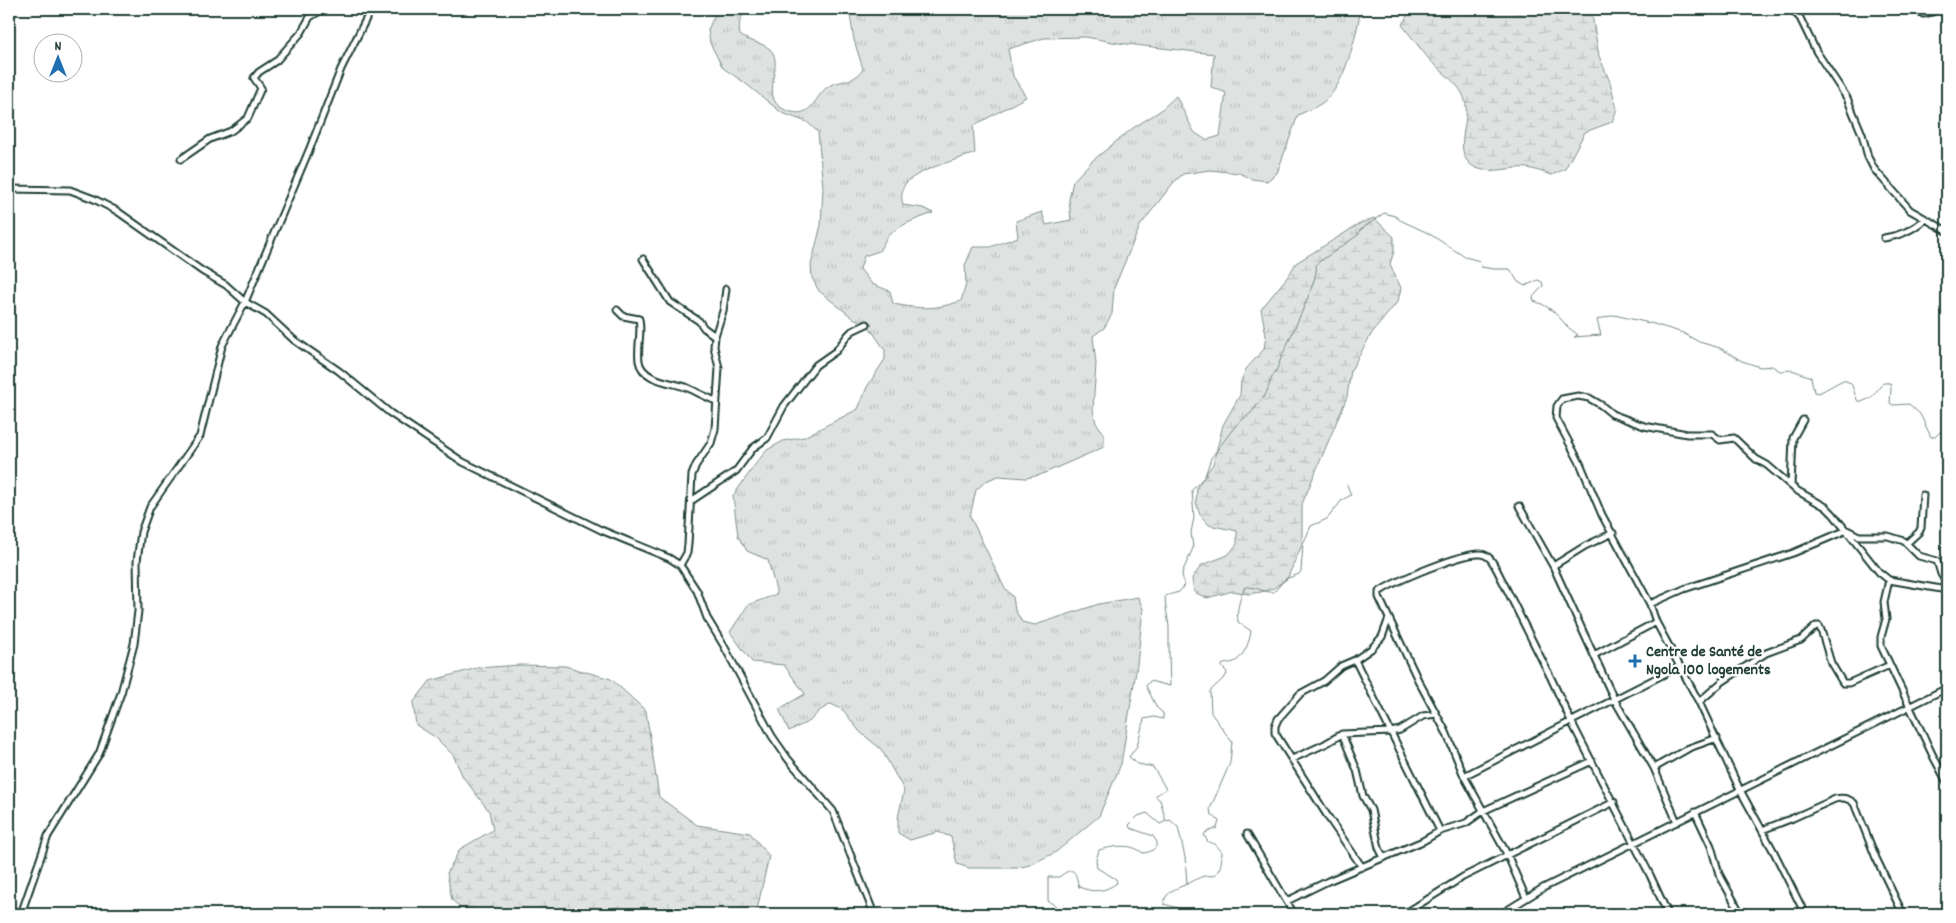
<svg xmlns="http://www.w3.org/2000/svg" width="1956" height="923" font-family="Dekko,sans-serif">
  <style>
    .grass { fill: url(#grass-tufts); stroke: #7e908b; fill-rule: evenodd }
    .wetland { fill: url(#wetland-marsh); stroke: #7e908b }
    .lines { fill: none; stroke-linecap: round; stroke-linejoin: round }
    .stream { stroke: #758883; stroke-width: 1 }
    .minor-casing { stroke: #1f3d34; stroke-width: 9 }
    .minor { stroke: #fff; stroke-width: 5 }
    .poi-dot { fill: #1f6fb2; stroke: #fff; stroke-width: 2 }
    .labels { text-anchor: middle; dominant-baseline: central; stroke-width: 4.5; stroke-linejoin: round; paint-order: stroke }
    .poi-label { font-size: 16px; font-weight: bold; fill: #1f3d34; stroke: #fff; text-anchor: start }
  </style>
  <defs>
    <pattern id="grass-tufts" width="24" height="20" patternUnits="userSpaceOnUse" patternTransform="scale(1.25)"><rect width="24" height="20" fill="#dee3e2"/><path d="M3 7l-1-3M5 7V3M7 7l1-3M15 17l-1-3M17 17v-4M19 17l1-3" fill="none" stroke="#bec4c2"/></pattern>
    <pattern id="wetland-marsh" width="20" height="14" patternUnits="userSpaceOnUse" patternTransform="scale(1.25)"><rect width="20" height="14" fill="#dee3e2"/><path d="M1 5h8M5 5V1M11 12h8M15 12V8" fill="none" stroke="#bec4c2"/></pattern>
  </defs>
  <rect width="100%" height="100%" fill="#fff"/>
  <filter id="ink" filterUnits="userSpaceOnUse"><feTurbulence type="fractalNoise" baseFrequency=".02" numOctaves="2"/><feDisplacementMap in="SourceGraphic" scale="10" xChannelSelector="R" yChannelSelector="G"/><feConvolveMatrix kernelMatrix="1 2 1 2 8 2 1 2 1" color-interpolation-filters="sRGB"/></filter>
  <g filter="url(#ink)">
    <!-- grass -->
    <path class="grass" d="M 711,9 L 816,9 C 804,15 782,17 768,15 C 763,14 758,10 753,10 C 740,10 738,25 740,35 C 749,43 767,42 773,53 C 782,70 758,101 788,111 C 810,118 812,103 824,90 C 835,78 854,85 863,69 L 854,40 L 849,9 L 1361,9 C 1356,35 1345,88 1322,103 C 1315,108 1306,111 1298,115 L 1277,173 L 1267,181 L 1252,179 L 1239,173 L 1210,170 L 1183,174 L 1173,183 L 1140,226 L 1114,288 L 1112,314 L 1104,328 L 1093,336 L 1096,364 L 1093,410 L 1096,423 L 1104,433 L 1104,447 L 1040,475 L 1026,478 L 998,476 L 986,481 L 976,490 L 970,516 L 1004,587 L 1013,597 L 1015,610 L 1022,622 L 1035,625 L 1099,604 L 1138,597 L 1143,609 L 1137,665 L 1121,764 L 1099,816 L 1056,852 L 1030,865 L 1017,868 L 969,868 L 957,864 L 951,837 L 938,832 L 910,840 L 898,833 L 898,818 L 904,790 L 881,749 L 860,732 L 843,710 L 831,704 L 819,711 L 810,721 L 789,731 L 779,709 L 805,694 L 784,665 L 752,662 L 730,632 L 748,605 L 777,594 L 768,560 L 747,551 L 738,536 L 733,496 L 757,462 L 767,450 L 783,441 L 804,437 L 858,409 L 867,387 L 885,359 L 885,350 L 867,324 L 853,318 L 819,291 L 812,278 L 811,265 L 821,225 L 823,188 L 818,132 L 807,122 L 782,113 L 745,83 L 723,68 L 710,43 L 708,30 L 714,16 ZM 1086,37 L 1118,43 L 1214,54 L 1211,87 L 1226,93 L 1220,136 L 1206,140 L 1194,132 L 1176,96 L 1160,111 L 1133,128 L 1092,161 L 1073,181 L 1069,199 L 1071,220 L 1046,225 L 1042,212 L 1016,221 L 1018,237 L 990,247 L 973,247 L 965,265 L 966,284 L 961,301 C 934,310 921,309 893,304 L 890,291 L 872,284 L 860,269 L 864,256 L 879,251 L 889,234 L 907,223 L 933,213 L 923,208 L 903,205 C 901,199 901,188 906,183 C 921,168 955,161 975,153 L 973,126 L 1026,97 L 1013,76 L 1008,49 L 1044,38 Z"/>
    <!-- wetland -->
    <path class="wetland" d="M 1411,9 L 1591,9 L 1599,56 L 1610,82 L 1617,109 L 1612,122 L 1585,132 L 1565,169 L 1552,175 C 1544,173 1535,169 1527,168 C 1509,166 1485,177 1470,164 C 1453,148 1471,121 1465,101 C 1461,83 1440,72 1428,58 C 1419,47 1411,36 1402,25 Z
      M 1374,218 L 1394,237 L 1394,251 L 1390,264 L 1401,288 L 1398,301 L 1372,333 L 1351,370 L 1347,397 L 1302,504 L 1302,545 L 1287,579 L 1274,588 L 1261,592 L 1248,594 L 1233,591 L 1207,598 L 1194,592 L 1192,578 L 1202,565 L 1228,555 L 1237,544 L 1237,531 L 1209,525 L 1200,515 L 1196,502 L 1197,487 L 1213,464 L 1223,425 L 1240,395 L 1241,381 L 1246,369 L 1264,349 L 1266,335 L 1261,309 L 1289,275 L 1296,263 L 1361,223 Z
      M 520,665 L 565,666 L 611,679 L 646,711 L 659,797 L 697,825 L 750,833 L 769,856 L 756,914 L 467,914 L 452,900 L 447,873 L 460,849 L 493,830 L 489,811 L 463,777 L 453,755 L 435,737 L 416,725 L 413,703 L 430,681 L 477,668 Z"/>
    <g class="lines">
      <!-- stream -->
      <path class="stream" d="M 1166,821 L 1170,820 L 1178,827 L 1185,857 L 1187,884
        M 1078,914 L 1077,910 L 1061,909 L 1048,901 L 1048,877 L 1059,877 C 1077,863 1075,875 1079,887 C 1094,893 1104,892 1117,883 L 1116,879 L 1097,868 L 1096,860 L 1099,850 C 1114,846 1131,843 1143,853 C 1151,852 1156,850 1157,842 L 1153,836 L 1130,828 L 1129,825 L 1138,816 L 1147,813 L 1160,824 L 1166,821 L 1160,800 L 1155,796 L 1166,789 L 1153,767 L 1138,764 L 1129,757 L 1137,746 L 1144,719 L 1154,717 L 1163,719 L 1163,713 L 1157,708 L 1146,686 L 1150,681 L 1170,686 C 1169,666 1169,647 1169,627 C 1168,617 1165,607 1165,596 L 1179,592 L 1184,586 L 1182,573 L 1193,548 L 1191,532 L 1194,518 L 1192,490 L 1205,476 L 1211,458 L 1227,437 L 1236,425 L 1251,413 L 1266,394 L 1272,377 L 1277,369 C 1283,349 1321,279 1316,264 L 1358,235 L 1359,231 L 1384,213 L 1395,216 L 1400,220 L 1428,233 L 1465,257 L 1480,261 L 1481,267 L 1494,269 L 1510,269 L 1518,282 L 1525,286 L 1538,280 L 1542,282 L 1543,286 L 1533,297 L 1534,301 C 1549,306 1556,313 1566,325 C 1569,329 1574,331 1578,335 L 1574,337 L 1601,335 L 1597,320 L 1614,315 L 1654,324 L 1683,333 L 1699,342 L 1720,348 L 1742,361 L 1760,367 L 1772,366 L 1780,371 L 1792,370 L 1811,377 L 1814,392 L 1819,393 L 1843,380 L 1851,383 L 1857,400 L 1861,402 L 1871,398 L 1883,383 L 1890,383 L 1891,389 L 1890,403 L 1893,405 L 1909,404 L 1920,414 L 1931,437 L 1935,437 L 1947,425
        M 1187,914 L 1185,910 L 1164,904 C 1165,891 1176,889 1187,884 C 1197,880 1201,874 1213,876 C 1222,869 1221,863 1222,852 L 1215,844 L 1208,842 L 1204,835 L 1205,833 L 1217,828 L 1219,821 L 1211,814 L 1210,809 L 1230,763 L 1232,742 L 1211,713 L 1210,691 L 1226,676 L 1227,672 L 1222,667 L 1222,665 C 1227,662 1233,664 1237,660 C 1245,654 1250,640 1251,631 L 1238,622 C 1236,610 1240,598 1245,587 C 1257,586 1263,593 1274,592 L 1285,579 L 1299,574 L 1301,571 L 1303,544 L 1311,526 L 1327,519 L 1342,500 L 1351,495 L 1347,485"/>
      <!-- minor casing -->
      <g class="minor-casing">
        <path id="minor" d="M 1791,9 L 1800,18 L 1816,51 L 1847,98 L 1862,134 L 1868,157 L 1874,169 L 1910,210 L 1947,231
          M 1915,9 L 1923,14 L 1932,12 L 1935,9
          M 181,159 L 210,139 L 231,131 L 248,118 L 261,88 L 254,78 L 259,72 L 276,61 L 301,33 L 310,17 L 323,9
          M 9,189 L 70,190 L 94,199 L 117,211 L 202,271 L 226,285 L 245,302 L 266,314 L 294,340 L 339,371 L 390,413 L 463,462 L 601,530 L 669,558 L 680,565 L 697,591 L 707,618 L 724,646 L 772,736 L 788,759 L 833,811 L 874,914
          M 1884,238 C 1899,236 1913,230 1925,219
          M 643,259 L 670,302 L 699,321 L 704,328 L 715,336
          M 617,310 L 623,316 L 639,319 C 642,332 637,347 639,361 C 642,381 673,382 688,388 C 697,392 706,397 716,401
          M 1791,486 L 1793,438 L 1803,420
          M 691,501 L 736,471 L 753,448 L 767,438 L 784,406 L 816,365 L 836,351 L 848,335 L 852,331 L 867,324
          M 1519,506 L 1553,566 L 1614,699 L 1654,768 L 1677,822
          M 1907,543 L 1919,532 L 1921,528 L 1923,495
          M 680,565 L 687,553 L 688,544 L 692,475 L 696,465 L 711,443 L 715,429 L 719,368 L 714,347 L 715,336 L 723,311 L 726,289
          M 1553,566 L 1585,546 L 1613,533
          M 1889,580 L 1884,602 L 1886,619 L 1881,637 L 1881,646 L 1933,756 L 1947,782
          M 1650,604 L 1684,589 L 1793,553 L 1847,530 L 1859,536 L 1888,536 L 1904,541 L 1919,556 L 1937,561 L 1941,574 L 1947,584
          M 1594,655 L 1656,622
          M 1355,660 L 1440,831
          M 1699,702 L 1722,682 L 1766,653 L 1801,640 L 1816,626 L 1819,626 L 1821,630 L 1831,663 L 1843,683 L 1849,683 L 1890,665
          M 1342,734 L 1357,770 L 1363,796 L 1371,810 L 1379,848 L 1384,858
          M 1292,759 L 1325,744 L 1342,734 L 1391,732 L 1400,730 L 1423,716 L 1436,714
          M 1654,768 L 1689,748 L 1717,738
          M 1464,776 L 1680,666
          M 1695,812 L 1711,846 L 1719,874 L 1741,914
          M 1762,830 L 1793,818 L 1835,799 C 1843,797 1848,798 1854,803 L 1876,858 L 1903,914
          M 1247,834 L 1294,914
          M 1362,867 L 1330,820 L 1275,733 L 1275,726 L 1278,719 L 1300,694 L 1324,681 L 1341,666 L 1355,660 L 1371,649 L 1382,637 L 1389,618
          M 1526,898 L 1507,854 L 1464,776 L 1446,732 L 1418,680 L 1379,597 L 1379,592 C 1395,581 1463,552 1481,554 C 1490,555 1493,563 1497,570 L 1551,678 L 1571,721 L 1650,875 L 1668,914
          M 1287,901 L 1328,881 L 1423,841 L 1440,831 L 1466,823 L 1483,811 L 1592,761
          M 21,914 L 48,836 L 99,754 L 121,693 L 134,644 L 138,611 L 137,561 L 141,532 L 150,507 L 200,436 L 222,346 L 245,302 L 310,148 L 341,69 L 371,9
          M 1404,914 L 1463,877 L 1614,802
          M 1501,914 L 1543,888 L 1947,688
          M 1805,914 L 1774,852 L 1740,790 L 1699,702 L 1656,622 L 1650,604 L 1602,515 L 1580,463 L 1556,418 L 1557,406 L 1562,399 L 1578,396 L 1589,398 L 1601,405 L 1612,414 L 1644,426 L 1687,434 L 1712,434 L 1720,440 L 1734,438 L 1756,459 L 1767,465 L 1796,490 L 1826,507 L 1833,514 L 1879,572 L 1889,580 L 1947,590"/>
      </g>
      <!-- minor -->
      <use href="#minor" class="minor"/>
    </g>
  </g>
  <!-- markers -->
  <path class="poi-dot" d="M1632.5 653.5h5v5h5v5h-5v5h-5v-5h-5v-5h5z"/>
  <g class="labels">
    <!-- poi labels -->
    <g class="poi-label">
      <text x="1646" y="652">Centre de Santé de<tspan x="1646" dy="18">Ngola 100 logements</tspan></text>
    </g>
  </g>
  <!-- margin -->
  <rect width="1956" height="923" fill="none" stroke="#fff" stroke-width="30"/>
  <rect x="15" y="15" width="1926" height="893" fill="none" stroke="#1f3d34" stroke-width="2" filter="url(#ink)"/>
  <!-- north arrow -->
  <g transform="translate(58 58)"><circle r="24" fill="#ffffff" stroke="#a5b1ae"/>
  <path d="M0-4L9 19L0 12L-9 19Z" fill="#1f6fb2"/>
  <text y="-8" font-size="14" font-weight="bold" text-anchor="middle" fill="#1f3d34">N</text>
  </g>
</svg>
